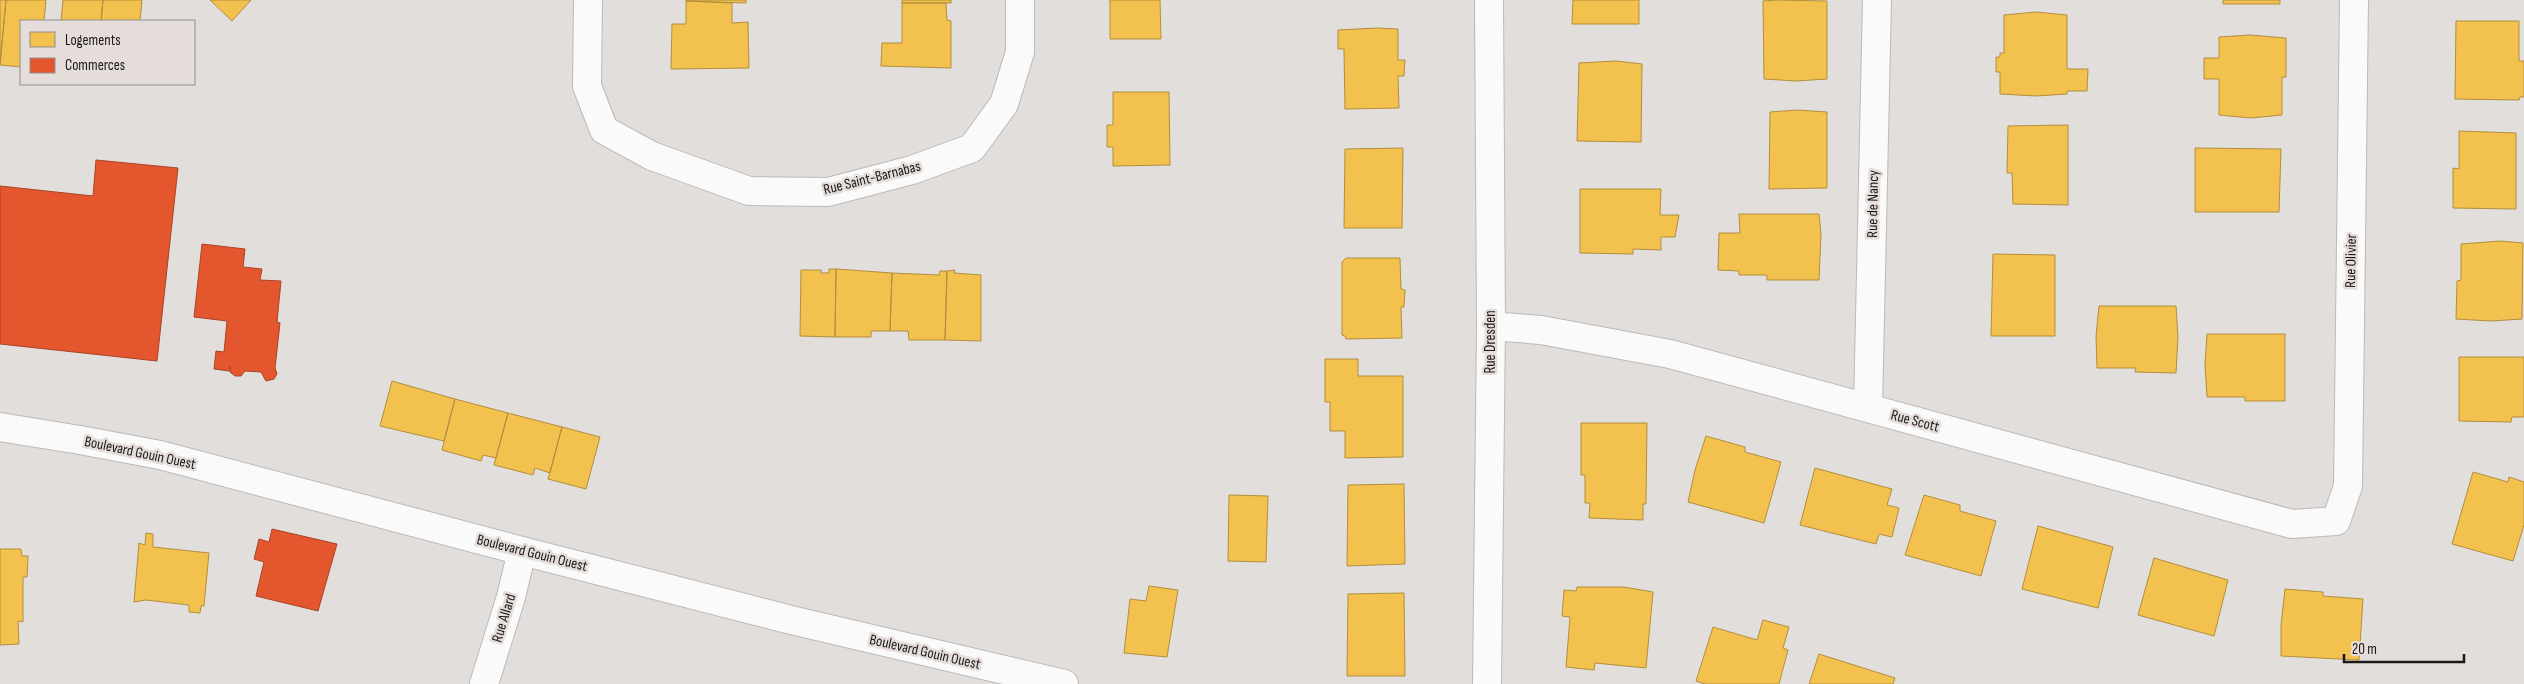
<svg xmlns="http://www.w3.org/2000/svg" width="2524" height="684" font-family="'Sofia Sans Condensed',sans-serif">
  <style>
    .homes { fill: #f2c14e; stroke: #b28e3e }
    .shops { fill: #e4572e; stroke: #a84427 }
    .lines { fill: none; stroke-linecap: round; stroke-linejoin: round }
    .street-casing { stroke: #bcb9b7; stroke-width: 30 }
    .secondary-casing { stroke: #bcb9b7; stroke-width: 30 }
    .street { stroke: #fbfafa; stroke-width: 28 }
    .secondary { stroke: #fbfafa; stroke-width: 28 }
    .labels { text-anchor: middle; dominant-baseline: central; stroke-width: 5; stroke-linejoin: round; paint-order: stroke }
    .street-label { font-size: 15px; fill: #1b1817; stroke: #e5ddd9 }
  </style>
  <rect width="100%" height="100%" fill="#e2dedc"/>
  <!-- homes -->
  <path class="homes" d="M 0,0 L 6,0 L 0,65 Z
    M 6,0 L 46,0 L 44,21 L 21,21 L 21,67 L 0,65 Z
    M 63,0 L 103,0 L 101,21 L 61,21 Z
    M 103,0 L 142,0 L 140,21 L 101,21 Z
    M 210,0 L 251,0 L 232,21 Z
    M 686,0 L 746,0 L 746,3 L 686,1 Z
    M 902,0 L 951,0 L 951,3 L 902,3 Z
    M 1110,0 L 1160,0 L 1161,39 L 1110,39 Z
    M 1573,0 L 1639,0 L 1639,24 L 1572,24 Z
    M 1777,0 L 1827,1 L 1827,79 L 1796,81 L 1764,79 L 1763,1 Z
    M 2223,0 L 2280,0 L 2280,4 L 2223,4 Z
    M 686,1 L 732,3 L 732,23 L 748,22 L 749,68 L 671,69 L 672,24 L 686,24 Z
    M 902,3 L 946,3 L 947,20 L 951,21 L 951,68 L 881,66 L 882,43 L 902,43 Z
    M 2036,12 L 2067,15 L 2067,69 L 2088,69 L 2087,91 L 2067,91 L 2067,94 L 2036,96 L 2000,94 L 2000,72 L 1996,72 L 1996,57 L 2000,57 L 2000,53 L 2004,53 L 2004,15 Z
    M 2456,21 L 2519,21 L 2519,61 L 2524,61 L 2524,97 L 2520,97 L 2519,100 L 2455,99 Z
    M 1377,28 L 1398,29 L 1398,60 L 1405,60 L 1404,76 L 1398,76 L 1399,108 L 1345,109 L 1344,49 L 1338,49 L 1338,30 Z
    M 2250,35 L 2286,38 L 2286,77 L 2282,77 L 2282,115 L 2251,118 L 2219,115 L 2219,79 L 2204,79 L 2204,58 L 2219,58 L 2219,37 Z
    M 1616,61 L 1642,64 L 1641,142 L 1577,141 L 1579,63 Z
    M 1113,92 L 1169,92 L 1170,165 L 1113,166 L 1113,147 L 1107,147 L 1107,125 L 1113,125 Z
    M 1797,110 L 1827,112 L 1827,188 L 1769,189 L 1770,112 Z
    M 2068,125 L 2068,205 L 2013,204 L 2012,173 L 2007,173 L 2008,126 Z
    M 2459,131 L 2516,133 L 2516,209 L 2453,208 L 2453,168 L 2459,169 Z
    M 1403,148 L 1402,228 L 1344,228 L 1345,149 Z
    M 2195,148 L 2281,149 L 2279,212 L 2195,212 Z
    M 1580,189 L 1661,189 L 1660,215 L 1679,215 L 1675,237 L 1661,237 L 1661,250 L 1633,249 L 1633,254 L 1580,253 Z
    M 1739,214 L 1819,214 L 1821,234 L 1819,280 L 1767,280 L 1767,275 L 1739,275 L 1739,271 L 1718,270 L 1719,233 L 1740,233 Z
    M 2500,241 L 2523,243 L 2522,319 L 2491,321 L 2456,319 L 2457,281 L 2461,280 L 2461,244 Z
    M 1993,254 L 2055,255 L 2055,336 L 1991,336 Z
    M 1346,258 L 1400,258 L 1401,289 L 1405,290 L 1404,307 L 1401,307 L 1402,338 L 1346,339 L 1345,336 L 1342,335 L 1342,262 Z
    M 829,269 L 836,269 L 835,337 L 800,336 L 801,270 L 821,270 L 821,273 L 829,273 Z
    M 836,269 L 892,273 L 890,331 L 871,331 L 871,337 L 835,337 Z
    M 955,270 L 954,273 L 981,275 L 981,341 L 945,340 L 947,271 Z
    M 940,271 L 947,271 L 945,340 L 909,340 L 908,331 L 890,331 L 892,273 L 939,275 Z
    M 2099,306 L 2176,306 L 2178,337 L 2176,373 L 2135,372 L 2136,368 L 2097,368 L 2096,336 Z
    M 2207,334 L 2285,334 L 2285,401 L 2245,401 L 2245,397 L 2207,397 L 2205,365 Z
    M 2459,357 L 2524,357 L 2524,417 L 2512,417 L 2511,422 L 2459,421 Z
    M 1325,359 L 1358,359 L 1358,376 L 1403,376 L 1403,457 L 1345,458 L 1345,431 L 1330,431 L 1330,402 L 1325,402 Z
    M 392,381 L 455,399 L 444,441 L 380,426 Z
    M 455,399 L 508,413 L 496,458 L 483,455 L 481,461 L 442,450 Z
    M 508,413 L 562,427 L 550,473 L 535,468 L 533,475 L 494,465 Z
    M 1581,423 L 1647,423 L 1646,504 L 1643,504 L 1643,520 L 1589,518 L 1590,503 L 1585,503 L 1585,475 L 1581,475 Z
    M 562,427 L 600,437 L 586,489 L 548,479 Z
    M 1706,436 L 1745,447 L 1745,452 L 1781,462 L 1764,523 L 1688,502 L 1695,470 Z
    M 1815,468 L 1892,489 L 1887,505 L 1899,508 L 1892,537 L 1879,534 L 1876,544 L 1800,525 Z
    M 2473,472 L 2508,482 L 2509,477 L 2524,482 L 2524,525 L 2513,561 L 2452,544 Z
    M 1404,484 L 1405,564 L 1347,566 L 1348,485 Z
    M 1229,495 L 1268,496 L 1266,562 L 1228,561 Z
    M 1924,495 L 1960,505 L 1960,511 L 1996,521 L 1981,576 L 1905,555 Z
    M 2038,526 L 2113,547 L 2098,608 L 2022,589 Z
    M 146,533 L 153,534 L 153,547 L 209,553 L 204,606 L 201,606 L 200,613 L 189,612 L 189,605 L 146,600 L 134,602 L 139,543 L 145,545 Z
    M 0,549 L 21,549 L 22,556 L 28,556 L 27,577 L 23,577 L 23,622 L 18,621 L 19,644 L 0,645 Z
    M 2154,558 L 2228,580 L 2214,636 L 2138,615 Z
    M 1149,586 L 1178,590 L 1167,657 L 1124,653 L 1130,599 L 1146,601 Z
    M 1577,587 L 1624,587 L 1653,592 L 1646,668 L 1595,663 L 1594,670 L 1566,667 L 1570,617 L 1562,616 L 1564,590 L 1576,591 Z
    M 2285,589 L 2323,592 L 2323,596 L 2363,599 L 2359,660 L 2281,656 L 2281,625 Z
    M 1404,593 L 1405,676 L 1347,676 L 1348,594 Z
    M 1763,620 L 1789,627 L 1783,648 L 1788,650 L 1779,684 L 1705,684 L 1696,681 L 1713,627 L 1757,640 Z
    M 1819,654 L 1895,678 L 1893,684 L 1809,684 Z"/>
  <!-- shops -->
  <path class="shops" d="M 96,160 L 178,168 L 157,361 L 0,344 L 0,186 L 93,196 Z
    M 202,244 L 245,249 L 243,267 L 262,269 L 260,280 L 281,281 L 277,322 L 280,323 L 275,368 L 277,374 L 274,379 L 266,381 L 261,372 L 245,371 L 241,376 L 235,376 L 230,372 L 230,366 L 229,371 L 214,369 L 216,351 L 224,352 L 227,321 L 194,317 Z
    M 272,529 L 337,544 L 318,611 L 256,596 L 264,562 L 254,559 L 259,539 L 269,542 Z"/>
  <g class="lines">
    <!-- street casing -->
    <g class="street-casing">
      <path id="street" d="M 588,0 L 587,86 L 604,130 L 652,156 L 749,191 L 828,192 L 912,170 L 972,148 L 1004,104 L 1020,52 L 1020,0
        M 1491,326 L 1541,330 L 1670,354 L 2292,524 L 2336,521 L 2348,486 L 2354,0
        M 1868,408 L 1877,0
        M 484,684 L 511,597 L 522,551
        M 1487,684 L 1491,326 L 1489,0"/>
    </g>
    <!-- secondary casing -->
    <g class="secondary-casing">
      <path id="secondary" d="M 0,427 L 80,440 L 160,455 L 522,551 L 791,620 L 1064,684"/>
    </g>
    <!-- street -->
    <use href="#street" class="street"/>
    <!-- secondary -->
    <use href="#secondary" class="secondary"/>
  </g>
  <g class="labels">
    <!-- street labels -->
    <g class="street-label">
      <text transform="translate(872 178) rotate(-14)">Rue Saint-Barnabas</text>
      <text transform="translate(1873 204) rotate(-89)">Rue de Nancy</text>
      <text transform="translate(2351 261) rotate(-89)">Rue Olivier</text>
      <text transform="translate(1490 342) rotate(-90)">Rue Dresden</text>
      <text transform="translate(1915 421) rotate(15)">Rue Scott</text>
      <text transform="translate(140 453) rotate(12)">Boulevard Gouin Ouest</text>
      <text transform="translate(532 553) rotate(14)">Boulevard Gouin Ouest</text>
      <text transform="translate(504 618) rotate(-73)">Rue Allard</text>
      <text transform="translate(925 652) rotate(13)">Boulevard Gouin Ouest</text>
    </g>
  </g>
  <!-- legend -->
  <rect x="20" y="20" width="175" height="65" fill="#e5ddd9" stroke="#948e8b"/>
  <rect x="30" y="32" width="25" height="15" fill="#f2c14e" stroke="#948e8b"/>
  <text x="65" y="45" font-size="15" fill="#1b1817">Logements</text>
  <rect x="30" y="58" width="25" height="15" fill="#e4572e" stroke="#948e8b"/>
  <text x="65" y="70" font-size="15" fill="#1b1817">Commerces</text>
  <!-- scale -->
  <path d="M2344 654v8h120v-8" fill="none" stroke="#1b1817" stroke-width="2.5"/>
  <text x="2352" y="654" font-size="15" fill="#1b1817" stroke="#e5ddd9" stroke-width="4" paint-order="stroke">20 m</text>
</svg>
